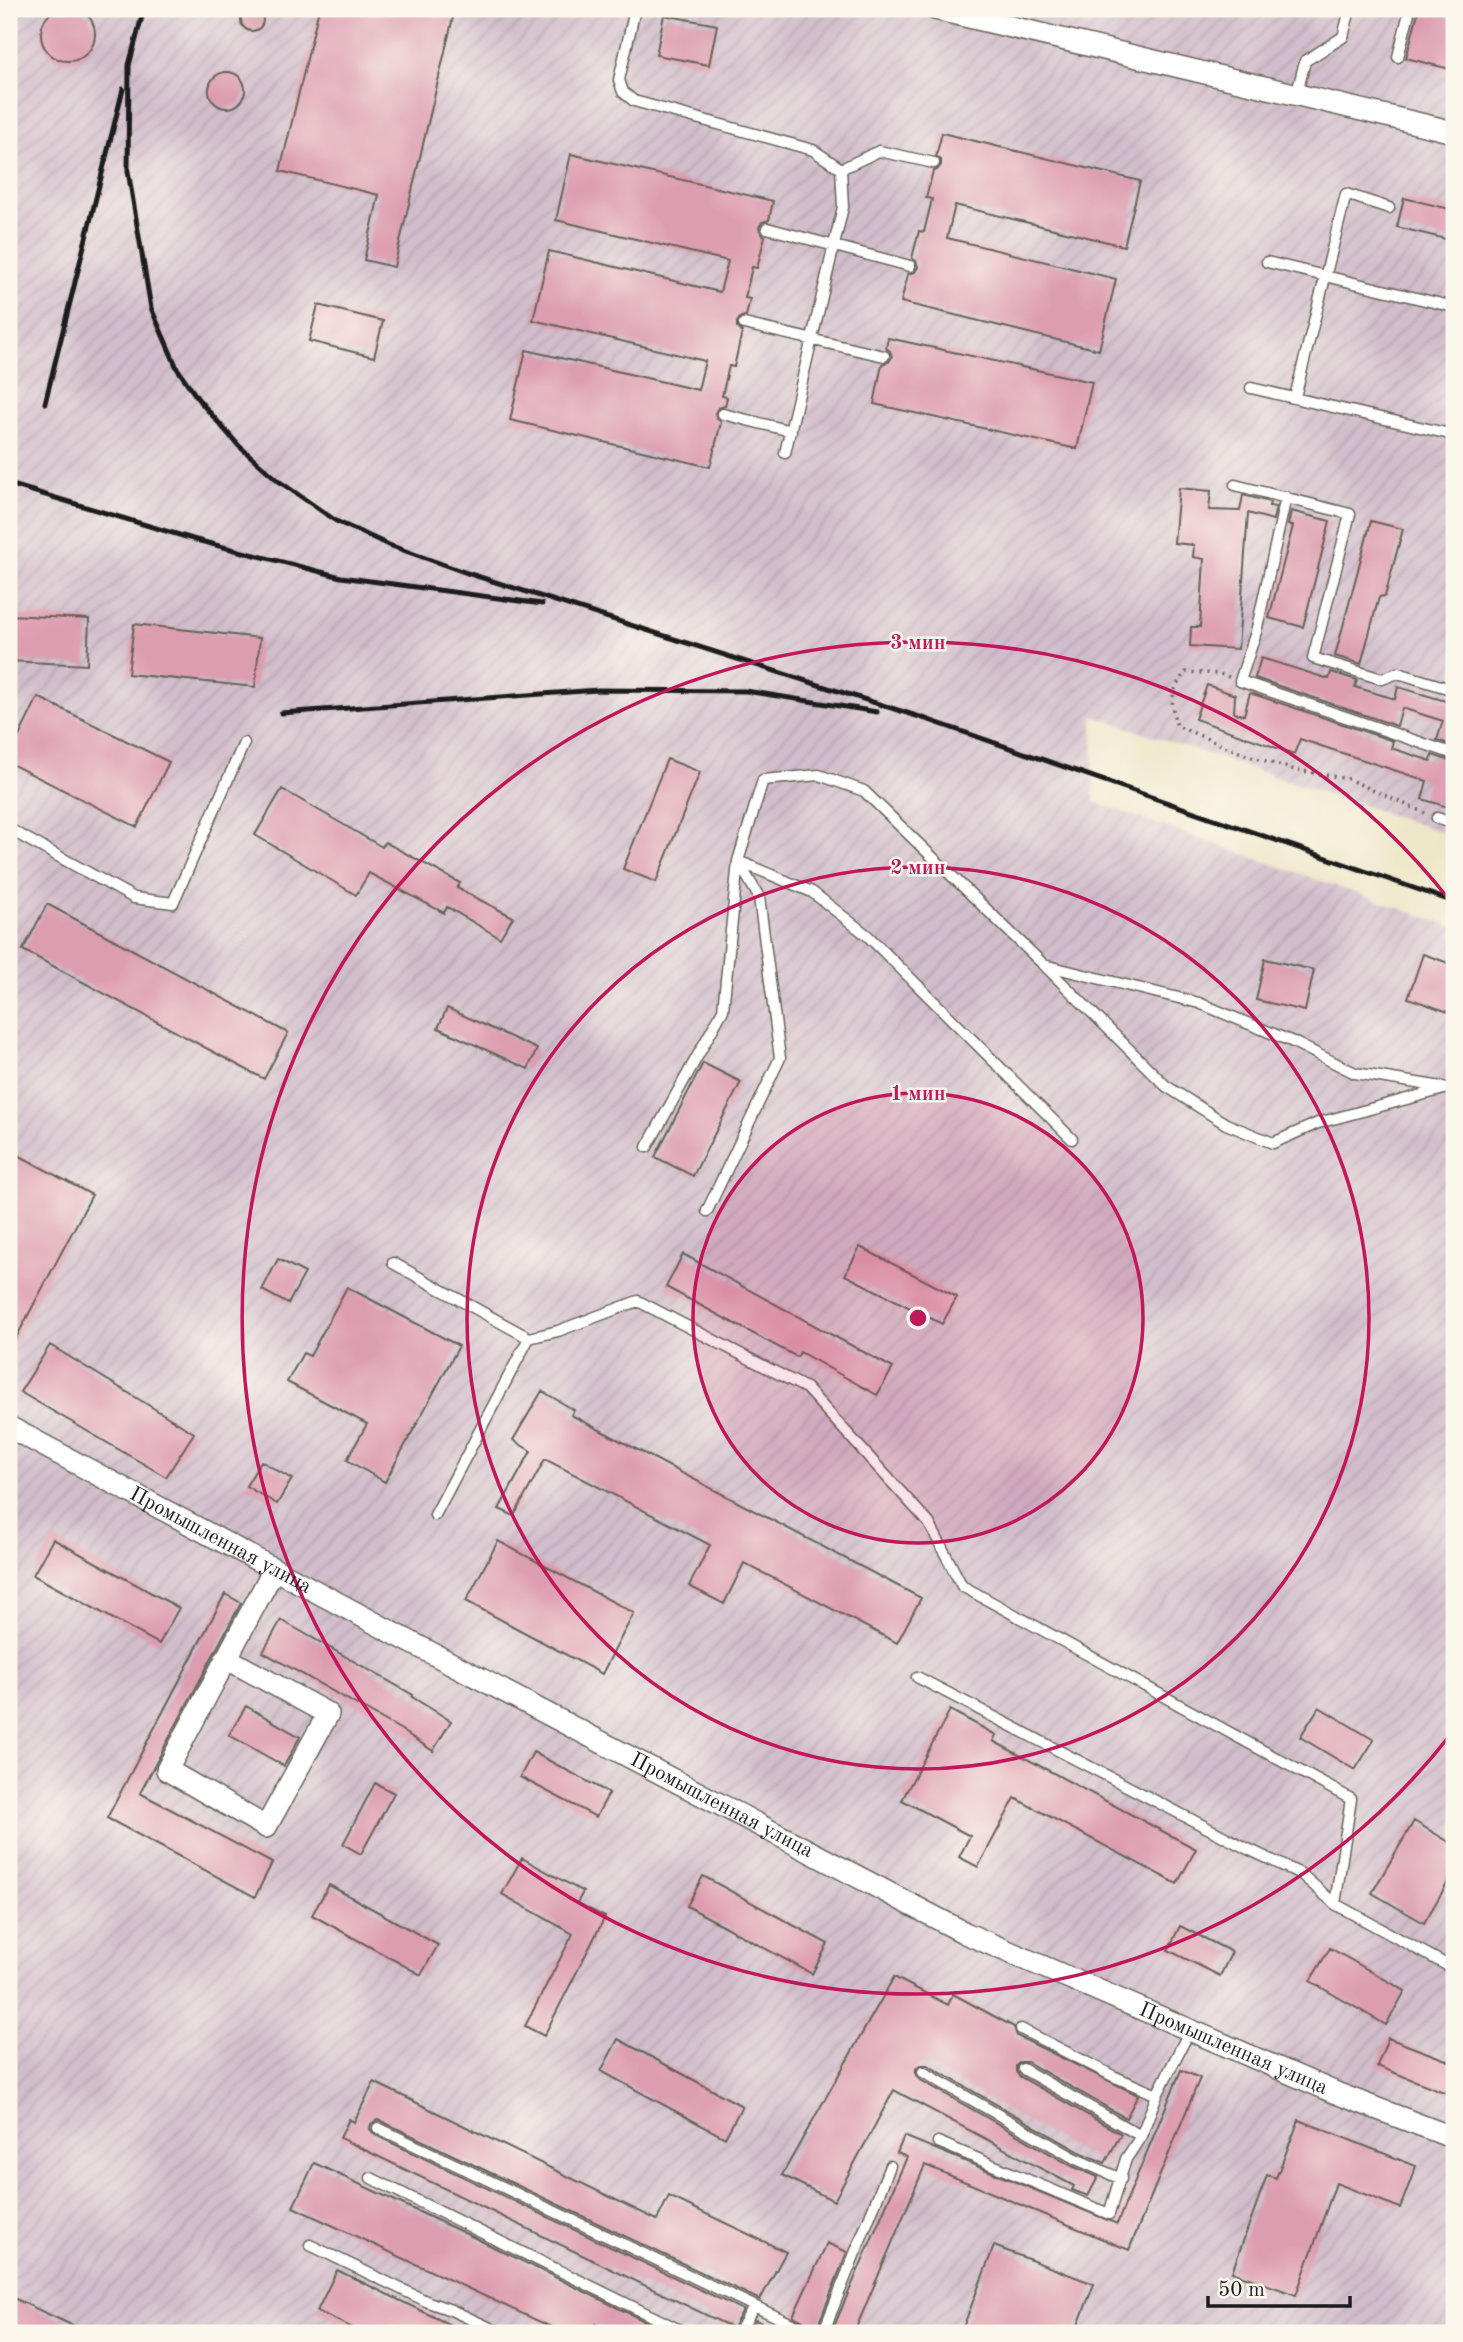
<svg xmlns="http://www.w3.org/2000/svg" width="1463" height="2342" font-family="'Old Standard TT',serif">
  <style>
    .industrial { fill: url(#industrial-furrows) }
    .building { fill: #dd9db0 }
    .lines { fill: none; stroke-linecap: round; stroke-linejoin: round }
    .lane-casing { stroke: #656358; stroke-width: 13 }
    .street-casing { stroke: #656358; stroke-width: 24 }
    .path { stroke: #656358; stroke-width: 3.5; stroke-dasharray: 2 5; stroke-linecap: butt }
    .lane { stroke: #fff; stroke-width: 10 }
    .street { stroke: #fff; stroke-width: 21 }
    .rail { stroke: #1c1c1c; stroke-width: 5 }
    .ring { fill: none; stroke: #c2185b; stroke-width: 3.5 }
    .labels { text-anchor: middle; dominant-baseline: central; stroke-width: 5; stroke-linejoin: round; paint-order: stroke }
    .street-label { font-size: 21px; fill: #1c1c1c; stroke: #fbf7ec }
    .centre { fill: #c2185b; stroke: #fbf7ec; stroke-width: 3.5 }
    .ring-label { font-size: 21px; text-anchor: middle; font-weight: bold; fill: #c2185b; stroke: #fbf7ec; stroke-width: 5; stroke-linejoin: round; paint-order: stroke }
  </style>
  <defs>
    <pattern id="industrial-furrows" width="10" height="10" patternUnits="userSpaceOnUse" patternTransform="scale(1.75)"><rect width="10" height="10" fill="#d1bdcb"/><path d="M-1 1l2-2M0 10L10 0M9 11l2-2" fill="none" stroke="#b3a2ae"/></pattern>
  </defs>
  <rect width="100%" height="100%" fill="#fbf7ec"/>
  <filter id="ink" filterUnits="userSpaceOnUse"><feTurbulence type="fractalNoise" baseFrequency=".0143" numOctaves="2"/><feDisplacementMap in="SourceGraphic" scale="14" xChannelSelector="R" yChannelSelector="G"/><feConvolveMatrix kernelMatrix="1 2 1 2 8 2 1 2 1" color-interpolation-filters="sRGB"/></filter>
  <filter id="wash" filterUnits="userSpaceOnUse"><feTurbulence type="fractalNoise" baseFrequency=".00686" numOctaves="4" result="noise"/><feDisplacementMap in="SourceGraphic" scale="28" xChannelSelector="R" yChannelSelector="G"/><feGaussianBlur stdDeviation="1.57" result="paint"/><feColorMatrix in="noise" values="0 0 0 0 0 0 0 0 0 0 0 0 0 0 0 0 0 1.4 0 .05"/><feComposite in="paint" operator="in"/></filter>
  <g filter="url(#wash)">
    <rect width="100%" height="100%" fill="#ede6c7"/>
    <!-- industrial -->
    <path class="industrial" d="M 9,9 L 1454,9 L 1454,836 L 1093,716 L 1094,802 L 1454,927 L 1454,2333 L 9,2333 Z"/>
    <g id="blocks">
      <!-- building -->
      <path class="building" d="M41 34a27 27 0 1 1 54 0a27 27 0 1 1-54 0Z
        M 319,9 L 455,9 L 394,267 L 364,260 L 379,195 L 280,171 Z
        M 1419,9 L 1454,9 L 1454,70 L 1406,58 Z
        M241 20a11 11 0 1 1 22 0a11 11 0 1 1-22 0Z
        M 664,15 L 717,25 L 709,65 L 656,55 Z
        M209 90a18 18 0 1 1 36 0a18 18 0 1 1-36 0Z
        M 942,133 L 1140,181 L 1124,246 L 955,205 L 947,238 L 1116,279 L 1099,350 L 901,302 L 908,274 L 915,272 L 918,267 L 916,261 L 912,258 L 919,231 L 924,232 L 932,199 L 926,198 L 933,171 L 937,170 L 941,165 L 941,160 L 936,156 Z
        M 571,154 L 773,201 L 769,220 L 762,222 L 759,227 L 761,233 L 765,236 L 757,268 L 752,267 L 745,298 L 750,299 L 746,316 L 741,317 L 737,322 L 737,327 L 742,332 L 734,367 L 729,366 L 722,396 L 727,397 L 725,406 L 718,408 L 715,413 L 717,419 L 721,422 L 710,467 L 510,420 L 526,350 L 698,390 L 705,361 L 533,320 L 549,251 L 720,292 L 728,261 L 556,220 Z
        M 1404,198 L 1454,210 L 1454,241 L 1397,227 Z
        M 318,305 L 383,321 L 374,357 L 309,341 Z
        M 888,338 L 1092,382 L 1077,449 L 874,404 L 882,364 L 889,362 L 892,357 L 890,351 L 886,348 Z
        M 1179,488 L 1211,491 L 1209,510 L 1240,511 L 1243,495 L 1270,502 L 1269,506 L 1276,507 L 1273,520 L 1248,513 L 1238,649 L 1190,646 L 1191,627 L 1200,627 L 1204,559 L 1193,557 L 1194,545 L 1174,543 Z
        M 1291,511 L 1330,521 L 1303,627 L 1269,618 L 1293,526 L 1288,525 Z
        M 1371,521 L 1403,529 L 1385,596 L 1379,597 L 1361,664 L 1335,656 Z
        M 9,615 L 89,619 L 87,665 L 9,661 Z
        M 134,624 L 260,638 L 255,687 L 128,674 Z
        M 1261,658 L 1329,679 L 1331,672 L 1357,680 L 1355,687 L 1395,699 L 1398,687 L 1449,702 L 1450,697 L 1454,698 L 1454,746 L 1437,740 L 1443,721 L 1402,708 L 1397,726 L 1255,678 Z
        M 1207,685 L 1235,695 L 1234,713 L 1244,715 L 1250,693 L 1393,741 L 1391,748 L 1431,761 L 1432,755 L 1454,762 L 1454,809 L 1422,799 L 1427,781 L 1300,739 L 1294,754 L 1195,719 Z
        M 38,697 L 169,762 L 137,827 L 9,763 L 9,757 Z
        M 667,759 L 700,772 L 656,882 L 623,869 Z
        M 282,789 L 382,847 L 385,842 L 460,883 L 457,888 L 513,917 L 500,938 L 447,907 L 444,913 L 369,873 L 356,895 L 255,835 Z
        M 47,904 L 288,1033 L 264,1079 L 23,950 Z
        M 1423,954 L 1454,965 L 1454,1014 L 1408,998 Z
        M 1265,959 L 1314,970 L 1305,1011 L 1256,1000 Z
        M 447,1008 L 537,1049 L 528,1069 L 438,1028 Z
        M 703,1063 L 741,1082 L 693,1176 L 655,1157 Z
        M 9,1150 L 92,1195 L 9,1351 Z
        M 860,1247 L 957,1297 L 942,1324 L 845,1275 Z
        M 683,1254 L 893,1368 L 877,1395 L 800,1352 L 797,1357 L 666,1287 Z
        M 278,1259 L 305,1273 L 288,1304 L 262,1290 Z
        M 347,1287 L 459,1346 L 385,1482 L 347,1460 L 367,1424 L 287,1382 L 303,1353 L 310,1356 Z
        M 50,1345 L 194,1433 L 166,1477 L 20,1392 Z
        M 542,1391 L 574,1410 L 571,1415 L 921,1598 L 897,1643 L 744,1563 L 724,1604 L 689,1586 L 710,1545 L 545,1459 L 514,1516 L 499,1509 L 531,1451 L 513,1440 Z
        M 261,1461 L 292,1479 L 277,1504 L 246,1486 Z
        M 53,1539 L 179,1608 L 159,1644 L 33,1575 Z
        M 498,1541 L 634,1613 L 602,1674 L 466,1601 Z
        M 225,1594 L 241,1603 L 140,1793 L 272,1863 L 255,1897 L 107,1818 Z
        M 281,1620 L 413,1695 L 412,1697 L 451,1721 L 433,1751 L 400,1729 L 263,1652 Z
        M 246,1706 L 300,1737 L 284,1766 L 229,1735 Z
        M 1319,1707 L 1374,1740 L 1355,1770 L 1300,1737 Z
        M 950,1710 L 996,1735 L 993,1741 L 1196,1849 L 1177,1884 L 1015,1798 L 978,1867 L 959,1857 L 970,1836 L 902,1800 Z
        M 533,1752 L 609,1793 L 596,1817 L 520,1777 Z
        M 375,1783 L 394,1793 L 361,1854 L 343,1844 Z
        M 1414,1821 L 1454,1845 L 1454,1872 L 1424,1923 L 1372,1893 Z
        M 522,1858 L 583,1892 L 577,1903 L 605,1917 L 544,2036 L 525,2026 L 573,1934 L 502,1894 Z
        M 703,1876 L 828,1944 L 812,1974 L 687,1906 Z
        M 329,1885 L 438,1945 L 421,1975 L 312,1915 Z
        M 1180,1926 L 1232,1952 L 1220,1976 L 1168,1950 Z
        M 1330,1948 L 1405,1991 L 1386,2025 L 1310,1981 Z
        M 894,1977 L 948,2005 L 953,1994 L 1014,2027 L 1017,2036 L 1138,2095 L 1126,2118 L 1027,2062 L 1020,2062 L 1016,2066 L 1016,2072 L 1019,2076 L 1121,2134 L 1105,2163 L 1080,2152 L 927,2065 L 920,2065 L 916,2069 L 916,2075 L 919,2079 L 1072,2166 L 1098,2177 L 1088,2196 L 1072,2190 L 1074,2186 L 894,2090 L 834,2201 L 782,2175 Z
        M 1388,2038 L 1454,2063 L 1454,2096 L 1377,2066 Z
        M 618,2039 L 742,2106 L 725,2138 L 601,2071 Z
        M 1181,2070 L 1200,2078 L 1129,2250 L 925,2165 L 854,2333 L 831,2333 L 907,2157 L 897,2153 L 904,2136 L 1117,2224 Z
        M 374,2082 L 657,2220 L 669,2196 L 786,2252 L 760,2300 L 381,2121 L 377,2120 L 371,2124 L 370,2129 L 375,2135 L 743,2310 L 733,2328 L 340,2138 L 349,2119 L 354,2122 Z
        M 1299,2120 L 1416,2166 L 1400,2208 L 1336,2183 L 1296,2295 L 1232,2272 L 1267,2175 L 1276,2178 Z
        M 314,2163 L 475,2238 L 669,2333 L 615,2333 L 595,2324 L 591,2333 L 564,2333 L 293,2207 Z
        M 827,2243 L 847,2252 L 817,2328 L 793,2316 Z
        M 994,2246 L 1094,2284 L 1075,2333 L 961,2333 Z
        M 337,2270 L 467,2333 L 363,2333 L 317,2311 Z
        M 9,2296 L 89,2333 L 9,2333 Z
        M 755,2320 L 785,2333 L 787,2330 L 793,2333 L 748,2333 Z"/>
    </g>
  </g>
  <g filter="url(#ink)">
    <use href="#blocks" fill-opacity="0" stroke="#656358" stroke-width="2"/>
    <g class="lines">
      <!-- lane casing -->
      <g class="lane-casing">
        <path id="lane" d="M 635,9 L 619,80 L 623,92 L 634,101 L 813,150 L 841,169 L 843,207 L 785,453
          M 1398,57 L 1410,9
          M 1297,93 L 1305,61 L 1343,37 L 1350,9
          M 841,169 L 879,151 L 934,163
          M 767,228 L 910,266
          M 1267,262 L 1454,307
          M 744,324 L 884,356
          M 1251,388 L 1454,435
          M 1295,397 L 1346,194 L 1389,208
          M 723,414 L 791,431
          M 1235,485 L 1350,514 L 1313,658 L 1382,679 L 1398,673 L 1454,690
          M 1286,497 L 1256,632 L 1240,681 L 1454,754
          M 1437,818 L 1454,824
          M 9,829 L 134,898 L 173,903 L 244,743
          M 738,861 L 812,892 L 868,936 L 1072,1139
          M 1046,967 L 1166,1086 L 1226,1124 L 1273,1143 L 1318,1123 L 1444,1089
          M 647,1147 L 723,1010 L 738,861 L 763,780 L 819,775 L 864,791 L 1044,965 L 1199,1003 L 1293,1042 L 1355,1073 L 1454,1089
          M 707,1211 L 780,1058 L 759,897 L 738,861
          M 393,1263 L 529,1338
          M 435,1515 L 529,1338 L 558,1331 L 638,1301 L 806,1388 L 929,1523 L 962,1586 L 1351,1799 L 1335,1904
          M 917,1677 L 1248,1849 L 1301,1874 L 1335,1904 L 1454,1969
          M 1021,2029 L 1113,2076 L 1157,2095
          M 1023,2069 L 1141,2136
          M 923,2072 L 1076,2159 L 1121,2179
          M 378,2128 L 811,2333
          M 938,2142 L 1109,2214 L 1126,2159 L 1141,2136 L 1157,2095 L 1190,2030
          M 371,2178 L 686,2333
          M 310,2245 L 428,2302 L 451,2310 L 501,2333
          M 739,2333 L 754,2306
          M 823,2333 L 890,2166"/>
      </g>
      <!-- street casing -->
      <g class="street-casing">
        <g id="street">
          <path d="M 935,9 L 1454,132"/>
          <path id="s1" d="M 9,1427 L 399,1636 L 965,1933 L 1336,2093 L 1454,2138"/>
          <path d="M 226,1658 L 328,1714 L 266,1827 L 167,1770 L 274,1569"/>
        </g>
      </g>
      <!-- path -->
      <path class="path" d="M 1229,677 L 1220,674 L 1186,672 C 1171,689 1169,704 1177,726 L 1246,755 L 1292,769 L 1348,779 L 1425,813"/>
      <!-- lane -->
      <use href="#lane" class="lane"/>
      <!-- street -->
      <use href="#street" class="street"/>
      <!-- rail -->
      <path class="rail" d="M 144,9 L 129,65 L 128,171 L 151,308 L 177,368 L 198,399 L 239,446 L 280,482 L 336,521 L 389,545 L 467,573 L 926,719 L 1454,902
        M 45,403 L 123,89
        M 9,484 L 196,540 L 341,577 L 542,604
        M 281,713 L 598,690 L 746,691 L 877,712"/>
    </g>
  </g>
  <!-- distance rings -->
  <circle cx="918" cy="1318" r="225" fill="#c2185b" fill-opacity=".12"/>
  <g class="ring">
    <circle cx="918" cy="1318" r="225"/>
    <circle cx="918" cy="1318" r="451"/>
    <path d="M1451 1734A676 676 0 1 1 1451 902"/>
  </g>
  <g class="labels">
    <!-- street labels -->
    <g class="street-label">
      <text stroke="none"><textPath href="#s1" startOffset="240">Промышленная улица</textPath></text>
      <text stroke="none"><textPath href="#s1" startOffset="807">Промышленная улица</textPath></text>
      <text stroke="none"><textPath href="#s1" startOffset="1374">Промышленная улица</textPath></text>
    </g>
  </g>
  <circle cx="918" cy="1318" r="10" class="centre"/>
  <g class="ring-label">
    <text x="918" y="649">3 мин</text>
    <text x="918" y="874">2 мин</text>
    <text x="918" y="1100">1 мин</text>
  </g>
  <!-- margin -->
  <rect width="1463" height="2342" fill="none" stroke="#fbf7ec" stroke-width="35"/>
  <!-- scale -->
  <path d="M1208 2296v10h142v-10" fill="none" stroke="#1c1c1c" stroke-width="3.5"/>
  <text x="1218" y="2296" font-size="21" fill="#1c1c1c" stroke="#fbf7ec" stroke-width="5" paint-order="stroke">50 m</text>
</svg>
